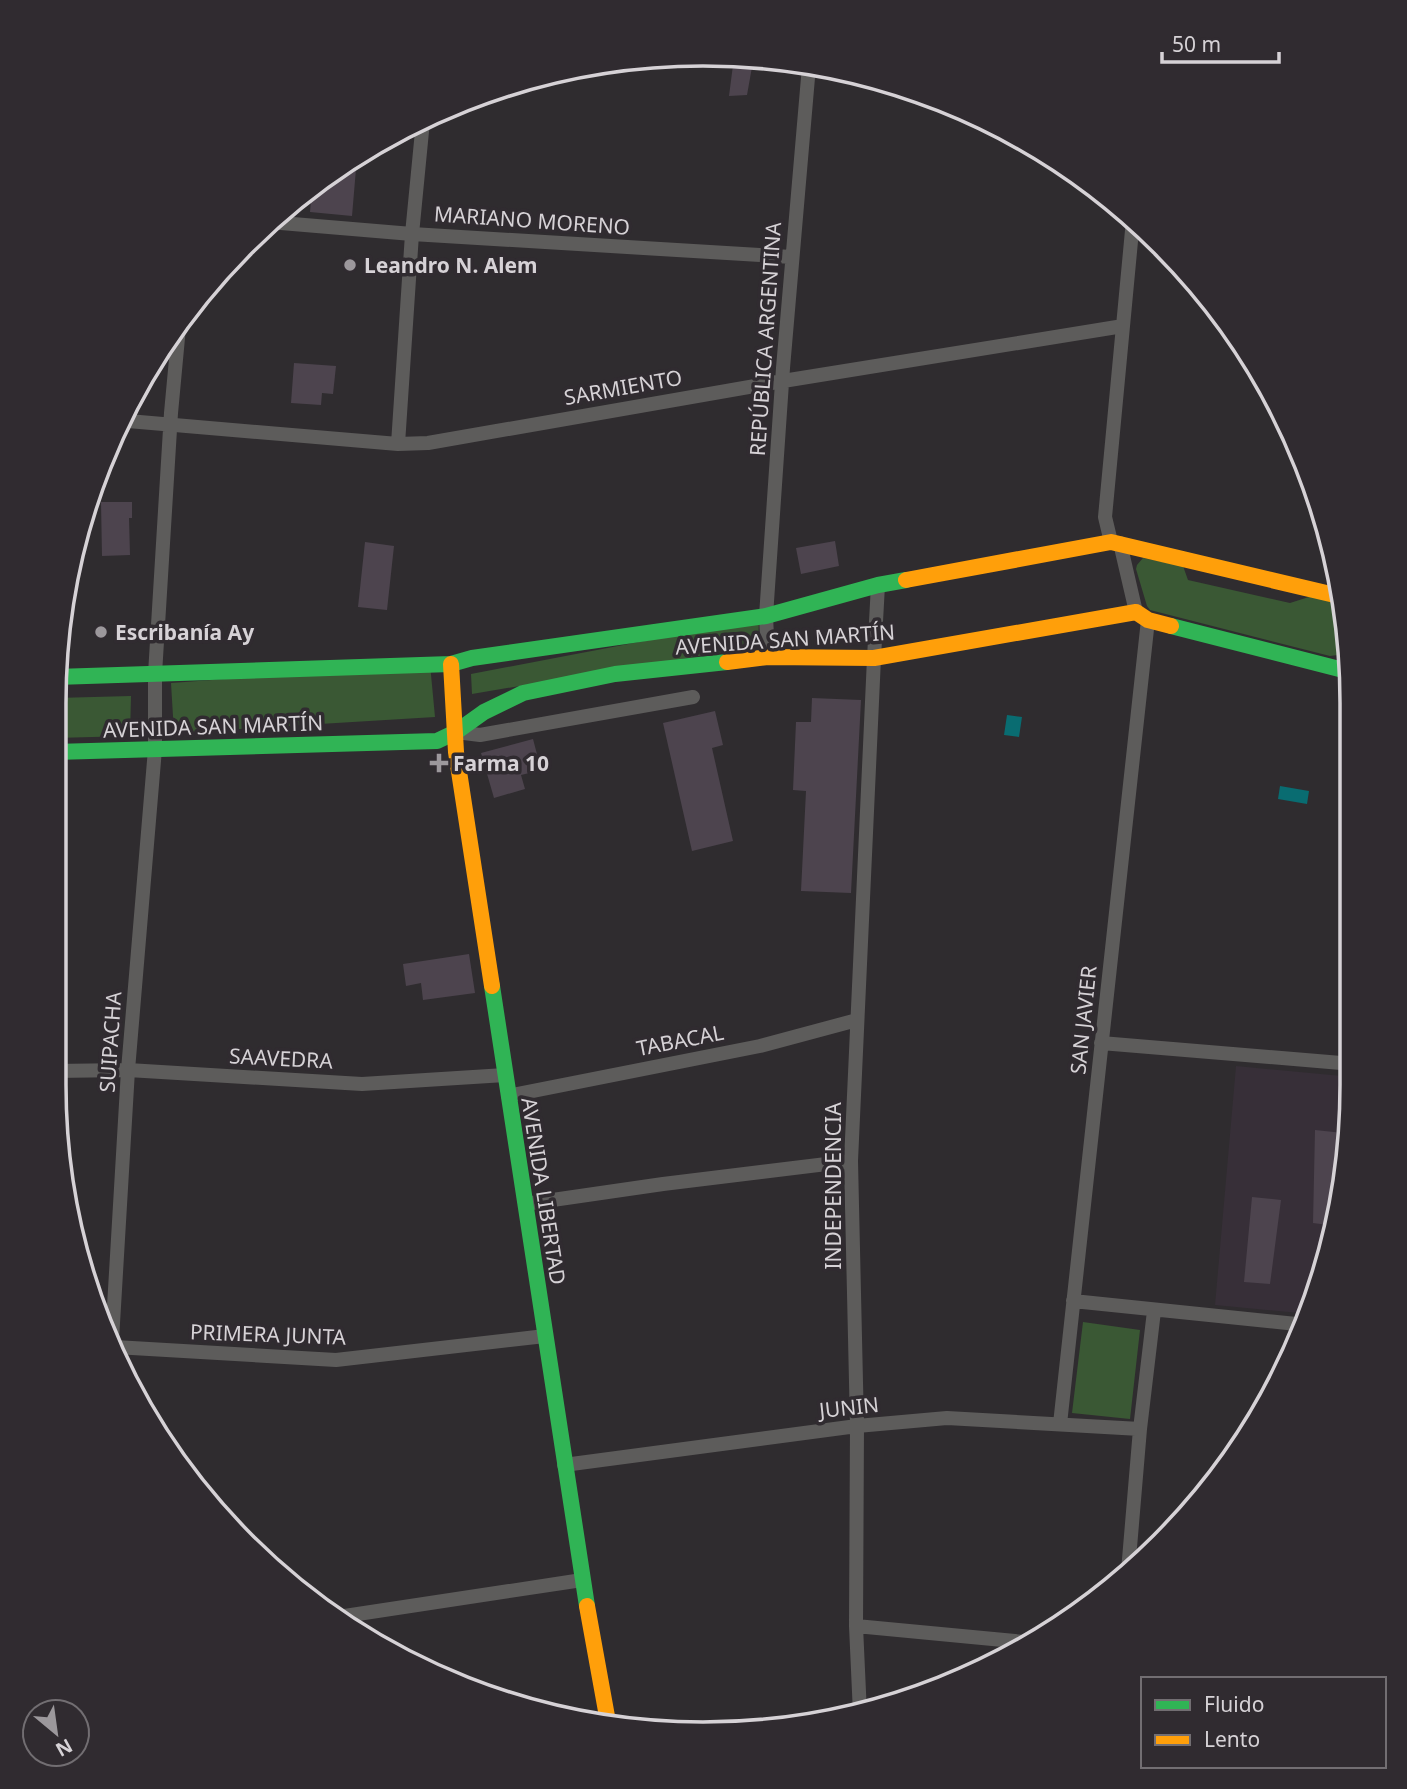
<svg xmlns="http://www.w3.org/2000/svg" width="1407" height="1789" font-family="'Noto Sans',sans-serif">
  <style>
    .built { fill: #372f38 }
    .green { fill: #3a5834 }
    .water { fill: #096c71 }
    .building { fill: #4d444e }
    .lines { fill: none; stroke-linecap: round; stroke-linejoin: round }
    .street { stroke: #5d5c5b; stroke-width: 14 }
    .fast { stroke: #30b455; stroke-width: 16 }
    .slow { stroke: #ff9f0a; stroke-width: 16 }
    .poi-dot { fill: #9c989c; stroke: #302b30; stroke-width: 2.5 }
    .labels { text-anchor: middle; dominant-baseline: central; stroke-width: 7; stroke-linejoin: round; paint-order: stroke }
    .street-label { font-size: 21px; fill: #d6d2d6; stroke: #302b30 }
    .poi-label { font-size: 21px; font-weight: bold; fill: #d6d2d6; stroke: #302b30; text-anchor: start }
    .rim { fill: none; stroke: #d6d2d6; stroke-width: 3.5 }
  </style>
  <rect width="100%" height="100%" fill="#2f2c2f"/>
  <!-- built -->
  <path class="built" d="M 1236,1066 L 1353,1077 L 1340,1212 L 1310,1314 L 1215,1305 Z"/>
  <!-- green -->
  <path class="green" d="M 1143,558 L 1183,566 L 1188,580 L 1290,603 L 1312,596 L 1340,603 L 1349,651 L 1345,650 L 1338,655 L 1330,656 L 1150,610 L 1147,606 L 1136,569 L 1137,565 Z
    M 759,619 L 758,646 L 472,694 L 471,674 Z
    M 430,664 L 435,717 L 174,733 L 171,683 Z
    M 131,696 L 130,736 L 55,738 L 56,698 Z
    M 1083,1322 L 1140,1330 L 1130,1419 L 1072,1413 Z"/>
  <!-- water -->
  <path class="water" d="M 1007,715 L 1022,717 L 1019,737 L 1004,735 Z
    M 1280,786 L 1309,791 L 1307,804 L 1278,799 Z"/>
  <!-- building -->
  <path class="building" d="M 733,65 L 752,67 L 747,95 L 729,96 Z
    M 357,157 L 352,216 L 310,212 L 312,189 Z
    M 294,363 L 336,366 L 333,394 L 322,393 L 321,405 L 291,403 Z
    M 101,502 L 132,502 L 132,518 L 129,518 L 130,555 L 102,556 Z
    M 835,541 L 839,566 L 801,574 L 796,548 Z
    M 365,542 L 394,546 L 387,610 L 358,607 Z
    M 812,698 L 861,700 L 851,893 L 801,891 L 806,791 L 793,790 L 796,722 L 811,722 Z
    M 715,711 L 723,745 L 712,748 L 733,841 L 692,851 L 663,723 Z
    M 533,739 L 538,758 L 547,756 L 550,768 L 521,775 L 525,789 L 494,798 L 481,753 Z
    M 469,954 L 475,993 L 423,1000 L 421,983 L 406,986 L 403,964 Z
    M 1315,1130 L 1343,1133 L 1342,1190 L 1340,1212 L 1336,1226 L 1313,1223 Z
    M 1252,1197 L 1281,1200 L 1270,1284 L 1244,1282 Z"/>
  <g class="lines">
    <!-- street -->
    <path class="street" d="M 269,222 L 412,234 L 792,257
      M 128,421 L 398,444 L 428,443 L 783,381 L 1123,326
      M 398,444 L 412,234 L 423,121
      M 1111,542 L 1105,517 L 1133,220
      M 1120,543 L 1136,612
      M 768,657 L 766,616 L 783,368 L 809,66
      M 456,732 L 480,735 L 693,697
      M 1101,1043 L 1353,1064
      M 54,1071 L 128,1070 L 362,1084 L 505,1075
      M 508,1096 L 760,1046 L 857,1020
      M 525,1204 L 663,1184 L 851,1161
      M 1073,1301 L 1306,1325
      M 112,1340 L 128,1070 L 155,749 L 155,674 L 171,413 L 179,327
      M 115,1347 L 336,1360 L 545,1336
      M 1060,1424 L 1148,620
      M 564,1465 L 857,1426 L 947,1418 L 1140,1429
      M 1128,1571 L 1140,1429 L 1154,1311
      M 338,1617 L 582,1580
      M 856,1626 L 1035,1643
      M 860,1714 L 856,1626 L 857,1426 L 851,1161 L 874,658 L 878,585"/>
    <!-- fast -->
    <path class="fast" d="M 1171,626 L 1351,672
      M 56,677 L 451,664 L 472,658 L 766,616 L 878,585 L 906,580
      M 55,752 L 437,741 L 456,732 L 484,712 L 523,693 L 615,674 L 727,662
      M 492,986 L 587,1606"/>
    <!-- slow -->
    <path class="slow" d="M 906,580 L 1111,542 L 1339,596
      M 727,662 L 768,657 L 874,658 L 1136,612 L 1148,620 L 1171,626
      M 451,664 L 456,752 L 492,986
      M 587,1606 L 608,1722"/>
  </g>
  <!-- markers -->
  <g class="poi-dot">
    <circle cx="350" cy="265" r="7"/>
    <circle cx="101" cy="632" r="7"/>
    <path d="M435.5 752.5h7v7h7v7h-7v7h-7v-7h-7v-7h7z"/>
  </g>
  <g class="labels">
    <!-- street labels -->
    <g class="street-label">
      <text transform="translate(532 220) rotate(4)">MARIANO MORENO</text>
      <text transform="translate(765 339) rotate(-86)">REPÚBLICA ARGENTINA</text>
      <text transform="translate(623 387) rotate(-10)">SARMIENTO</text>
      <text transform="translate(785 639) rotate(-4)">AVENIDA SAN MARTÍN</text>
      <text transform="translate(213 726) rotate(-2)">AVENIDA SAN MARTÍN</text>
      <text transform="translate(1083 1020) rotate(-84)">SAN JAVIER</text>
      <text transform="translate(680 1040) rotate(-11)">TABACAL</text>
      <text transform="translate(110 1042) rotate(-86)">SUIPACHA</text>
      <text transform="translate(281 1058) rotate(3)">SAAVEDRA</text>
      <text transform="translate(833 1186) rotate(-90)">INDEPENDENCIA</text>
      <text transform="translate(544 1191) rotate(81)">AVENIDA LIBERTAD</text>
      <text transform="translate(268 1334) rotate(2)">PRIMERA JUNTA</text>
      <text transform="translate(849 1407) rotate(-6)">JUNIN</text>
    </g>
    <!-- poi labels -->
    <g class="poi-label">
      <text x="364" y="265">Leandro N. Alem</text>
      <text x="115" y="632">Escribanía Ay</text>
      <text x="453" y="763">Farma 10</text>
    </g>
  </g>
  <!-- crop -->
  <path d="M0 0H1407V1789H0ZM703 66H703A637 637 0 0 1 1340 703V1085A637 637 0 0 1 703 1722H703A637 637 0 0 1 66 1085V703A637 637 0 0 1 703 66Z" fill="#302b30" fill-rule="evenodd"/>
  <path class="rim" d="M703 66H703A637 637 0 0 1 1340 703V1085A637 637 0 0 1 703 1722H703A637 637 0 0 1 66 1085V703A637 637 0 0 1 703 66Z"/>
  <!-- legend -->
  <rect x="1141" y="1677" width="245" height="91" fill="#302b30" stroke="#726e72" stroke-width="2"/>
  <rect x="1155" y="1700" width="35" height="10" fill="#30b455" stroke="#726e72" stroke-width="2"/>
  <text x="1204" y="1712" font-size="21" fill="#d6d2d6">Fluido</text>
  <rect x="1155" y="1735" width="35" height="10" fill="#ff9f0a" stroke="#726e72" stroke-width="2"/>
  <text x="1204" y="1747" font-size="21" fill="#d6d2d6">Lento</text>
  <!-- north arrow -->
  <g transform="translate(56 1733) rotate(151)"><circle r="33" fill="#302b30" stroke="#726e72" stroke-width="2"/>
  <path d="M0-5L12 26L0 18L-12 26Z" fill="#9c989c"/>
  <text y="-10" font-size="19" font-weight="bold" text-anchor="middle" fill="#d6d2d6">N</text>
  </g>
  <!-- scale -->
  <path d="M1162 52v10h117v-10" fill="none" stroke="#d6d2d6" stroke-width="3.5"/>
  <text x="1172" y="52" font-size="21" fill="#d6d2d6" stroke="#302b30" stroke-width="5" paint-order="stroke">50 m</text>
</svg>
